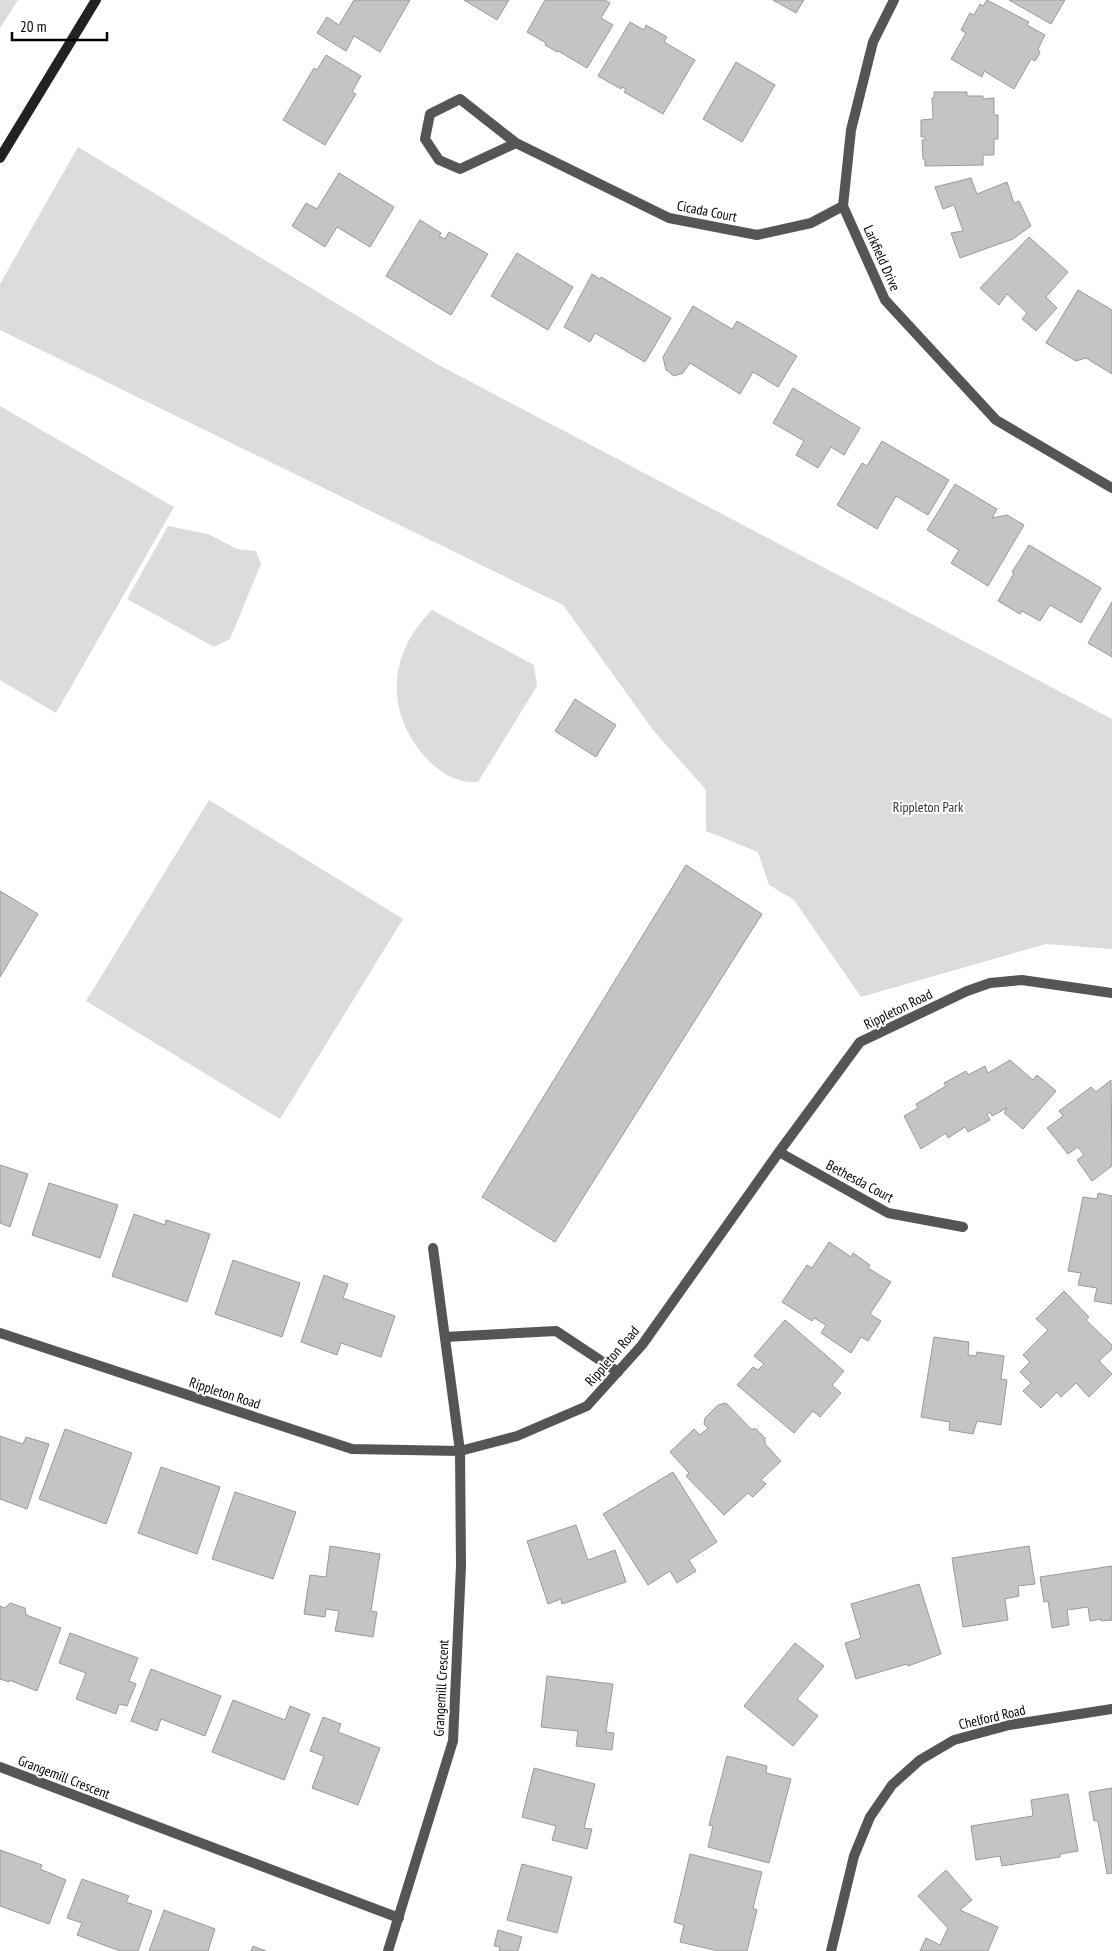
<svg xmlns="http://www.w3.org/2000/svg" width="1112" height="1951" font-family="'PT Sans Narrow',sans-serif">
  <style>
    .green { fill: #dcdcdc }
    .building { fill: #c4c4c4; stroke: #999 }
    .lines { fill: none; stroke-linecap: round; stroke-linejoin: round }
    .service { stroke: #555; stroke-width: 10 }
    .minor { stroke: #555; stroke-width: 10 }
    .secondary { stroke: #222; stroke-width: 10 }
    .labels { text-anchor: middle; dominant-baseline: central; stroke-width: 4; stroke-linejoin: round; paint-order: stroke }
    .street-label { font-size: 14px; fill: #000; stroke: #fff }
    .park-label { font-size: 14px; fill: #333; stroke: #fff }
  </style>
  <rect width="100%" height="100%" fill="#fff"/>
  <!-- green -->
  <path class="green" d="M 0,0 L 18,0 L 0,28 Z
    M 78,147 L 435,363 L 1112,719 L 1112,949 L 1046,944 L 861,997 L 794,900 L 769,885 L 758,852 L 706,831 L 706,790 L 653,730 L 563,605 L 0,330 L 0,284 Z
    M 0,406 L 174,507 L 56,713 L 0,680 Z
    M 168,526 L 208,534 L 237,549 L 256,551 L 261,564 L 230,639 L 214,647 L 127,599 Z
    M 432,610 L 534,665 L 537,686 L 478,782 C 472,782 465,782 459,780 C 445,776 429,763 420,751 C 384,704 391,651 432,610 Z
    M 209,800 L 403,919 L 280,1119 L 86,1001 Z"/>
  <!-- building -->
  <path class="building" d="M 354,0 L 410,0 L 380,52 L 354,36 L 346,51 L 317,33 L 327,17 L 339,25 Z
    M 464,0 L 509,0 L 497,20 Z
    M 545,0 L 605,0 L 610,3 L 601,18 L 613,25 L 587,68 L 558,51 L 557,52 L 545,45 L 546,43 L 527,32 Z
    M 773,0 L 804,0 L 796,13 Z
    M 987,0 L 1029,22 L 1027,25 L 1045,35 L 1038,49 L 1040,53 L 1035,61 L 1031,59 L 1014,89 L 984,71 L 982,77 L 951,59 L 966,33 L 961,30 L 970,13 L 974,15 L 980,4 L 983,6 Z
    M 1009,0 L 1065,0 L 1051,24 Z
    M 630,22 L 644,30 L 646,25 L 667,37 L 664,42 L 695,60 L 663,114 L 624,92 L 626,89 L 622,87 L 621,89 L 598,76 Z
    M 326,55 L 361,76 L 352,92 L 356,94 L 325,145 L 283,120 L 314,68 L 317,70 Z
    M 736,62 L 775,85 L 742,142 L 703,119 Z
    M 934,92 L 967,92 L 967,96 L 983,96 L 983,99 L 994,98 L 994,115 L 998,115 L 998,139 L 994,139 L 994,155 L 983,155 L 983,165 L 925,166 L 925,159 L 923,159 L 922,140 L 925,140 L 925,137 L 921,137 L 921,120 L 933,119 L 932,98 L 934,98 Z
    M 339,173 L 394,207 L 370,247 L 337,227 L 325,247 L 292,226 L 306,203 L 317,209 Z
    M 971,178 L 977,194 L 1007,182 L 1014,203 L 1019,201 L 1031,226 L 1013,239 L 960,258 L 951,233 L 963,231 L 954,205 L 943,209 L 935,187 Z
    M 420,220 L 441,233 L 439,236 L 445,239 L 449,232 L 488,254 L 451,315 L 386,276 Z
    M 1029,237 L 1068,272 L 1046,297 L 1057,308 L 1036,331 L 1022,319 L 1027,313 L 1007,294 L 999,305 L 980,288 Z
    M 517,253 L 573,287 L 548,330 L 491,296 Z
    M 592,274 L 600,279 L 601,277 L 671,318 L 645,362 L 595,333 L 590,342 L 564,327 Z
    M 1078,290 L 1112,310 L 1112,374 L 1086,358 L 1076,361 L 1046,343 Z
    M 693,306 L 732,329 L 737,321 L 797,356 L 778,387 L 753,372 L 740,394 L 690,363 L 683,373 L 674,376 L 666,370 L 663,357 Z
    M 793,388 L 860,428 L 844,455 L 831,447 L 818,468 L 796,455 L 804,441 L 773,423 Z
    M 882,441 L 949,480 L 928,515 L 896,496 L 877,529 L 837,505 L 862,463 L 867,466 Z
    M 955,484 L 997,509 L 992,518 L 1007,515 L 1024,525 L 988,586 L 951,563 L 959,550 L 927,530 Z
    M 1029,545 L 1101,588 L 1081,623 L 1050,605 L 1040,621 L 1022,611 L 1020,614 L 998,601 L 1014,573 L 1012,572 Z
    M 1112,602 L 1112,657 L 1088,643 Z
    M 575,699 L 616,725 L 596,757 L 555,731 Z
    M 686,865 L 762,914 L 555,1242 L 482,1197 Z
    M 0,891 L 38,914 L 0,977 Z
    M 1010,1060 L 1033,1080 L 1037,1075 L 1056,1091 L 1023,1129 L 1004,1113 L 1007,1108 L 992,1116 L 990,1112 L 987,1114 L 990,1120 L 968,1132 L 965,1127 L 948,1138 L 946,1133 L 921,1149 L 904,1116 L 918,1108 L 916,1104 L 946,1086 L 944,1083 L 966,1071 L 968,1075 L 985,1066 L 988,1073 Z
    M 1111,1080 L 1112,1166 L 1092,1181 L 1077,1160 L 1084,1155 L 1078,1147 L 1068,1154 L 1047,1128 L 1063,1116 L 1059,1111 L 1091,1087 L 1096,1092 Z
    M 0,1165 L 28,1174 L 10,1227 L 0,1223 Z
    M 49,1183 L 118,1205 L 100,1258 L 32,1235 Z
    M 1098,1193 L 1112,1196 L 1112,1304 L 1094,1301 L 1097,1288 L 1078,1285 L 1081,1273 L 1068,1271 L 1083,1197 L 1097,1199 Z
    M 134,1214 L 165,1225 L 166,1220 L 210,1234 L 187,1302 L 112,1276 Z
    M 829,1242 L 851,1257 L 853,1253 L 870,1265 L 868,1268 L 891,1282 L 870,1314 L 881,1321 L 868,1341 L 861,1337 L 851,1353 L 821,1333 L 826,1325 L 814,1318 L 812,1321 L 782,1302 L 807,1265 L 812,1268 Z
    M 233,1260 L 300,1283 L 282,1337 L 215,1314 Z
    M 324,1275 L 348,1284 L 343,1298 L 395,1316 L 381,1357 L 341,1343 L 337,1355 L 301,1342 Z
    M 1064,1291 L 1089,1317 L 1086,1320 L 1112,1345 L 1112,1349 L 1099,1361 L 1112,1374 L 1089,1397 L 1076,1383 L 1061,1397 L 1057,1392 L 1041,1408 L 1023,1391 L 1031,1383 L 1020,1372 L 1030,1362 L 1023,1355 L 1048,1330 L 1036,1319 Z
    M 785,1320 L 844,1371 L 832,1385 L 841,1393 L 820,1417 L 813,1411 L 794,1433 L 737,1385 L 753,1367 L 758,1370 L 764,1364 L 754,1356 Z
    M 934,1337 L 969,1342 L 968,1355 L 976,1356 L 977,1352 L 1004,1356 L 1001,1379 L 1007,1380 L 1001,1425 L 977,1421 L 973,1434 L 949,1430 L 950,1422 L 921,1417 Z
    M 726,1403 L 751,1429 L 756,1429 L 765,1438 L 765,1444 L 781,1461 L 761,1480 L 766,1484 L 753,1497 L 748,1493 L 724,1515 L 686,1476 L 689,1473 L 670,1452 L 694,1429 L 700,1435 L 708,1428 L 704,1424 L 705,1418 L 718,1405 Z
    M 65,1429 L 132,1453 L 106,1524 L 39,1499 Z
    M 0,1436 L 23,1444 L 26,1437 L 49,1444 L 27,1509 L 0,1499 Z
    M 161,1467 L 220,1487 L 197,1554 L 138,1533 Z
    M 673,1472 L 717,1542 L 689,1560 L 696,1571 L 677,1583 L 670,1571 L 648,1585 L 603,1514 Z
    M 235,1492 L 296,1512 L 273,1579 L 212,1559 Z
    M 576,1525 L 588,1560 L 615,1550 L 626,1582 L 562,1604 L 561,1599 L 548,1604 L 527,1541 Z
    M 330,1546 L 380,1554 L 371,1611 L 377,1612 L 373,1637 L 335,1631 L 339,1611 L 326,1609 L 325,1617 L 304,1614 L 310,1575 L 326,1577 Z
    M 1029,1546 L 1035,1584 L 1018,1586 L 1019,1596 L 1005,1599 L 1008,1620 L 963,1627 L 952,1558 Z
    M 1112,1566 L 1112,1620 L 1101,1621 L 1101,1619 L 1090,1621 L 1088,1607 L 1067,1610 L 1069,1625 L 1052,1628 L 1048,1601 L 1044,1602 L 1040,1577 Z
    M 919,1584 L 941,1654 L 908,1666 L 907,1664 L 856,1679 L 845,1643 L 861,1638 L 851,1604 Z
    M 10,1603 L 25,1608 L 26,1615 L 61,1628 L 37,1691 L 9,1680 L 9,1682 L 0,1679 L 0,1606 L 5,1608 Z
    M 70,1633 L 138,1658 L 129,1681 L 136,1684 L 127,1706 L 119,1704 L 116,1714 L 76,1699 L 86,1673 L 59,1663 Z
    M 795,1643 L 824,1666 L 797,1699 L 818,1716 L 793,1746 L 744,1706 Z
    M 151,1669 L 221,1696 L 205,1736 L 161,1719 L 157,1731 L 131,1721 Z
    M 547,1676 L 613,1684 L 606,1732 L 614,1733 L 612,1750 L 576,1746 L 578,1731 L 541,1727 Z
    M 233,1700 L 285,1720 L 290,1706 L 310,1714 L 284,1780 L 212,1752 Z
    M 323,1717 L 341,1724 L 338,1732 L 380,1748 L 358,1805 L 312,1788 L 324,1756 L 310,1751 Z
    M 727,1756 L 767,1766 L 766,1773 L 791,1779 L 769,1863 L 708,1847 L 713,1826 L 709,1825 Z
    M 534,1768 L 595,1784 L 584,1828 L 592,1829 L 587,1849 L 552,1840 L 556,1826 L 522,1817 Z
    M 1112,1788 L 1112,1873 L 1107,1874 L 1098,1821 L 1094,1821 L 1089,1792 Z
    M 1068,1794 L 1078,1851 L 1060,1854 L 1060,1857 L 1002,1866 L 1000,1856 L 976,1860 L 971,1826 L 1033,1816 L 1031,1800 Z
    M 0,1850 L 42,1865 L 40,1869 L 66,1880 L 49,1924 L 0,1906 Z
    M 690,1854 L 762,1872 L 753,1908 L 757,1910 L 747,1951 L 718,1951 L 680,1942 L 684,1925 L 674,1922 Z
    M 522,1864 L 572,1877 L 557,1933 L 507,1920 Z
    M 946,1870 L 972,1900 L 960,1910 L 998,1927 L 988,1951 L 920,1951 L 926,1938 L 940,1945 L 948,1928 L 918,1896 Z
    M 82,1879 L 129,1896 L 126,1902 L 152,1911 L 138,1951 L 120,1951 L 77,1935 L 82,1923 L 67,1918 Z
    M 164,1910 L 215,1929 L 208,1951 L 149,1951 Z
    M 498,1930 L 522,1937 L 518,1951 L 499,1951 L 500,1947 L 494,1946 Z
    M 253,1946 L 266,1951 L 251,1951 Z"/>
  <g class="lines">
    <!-- service -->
    <path class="service" d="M 433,1248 L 460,1451
      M 445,1337 L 556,1331 L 618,1372"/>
    <!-- minor -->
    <path class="minor" d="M 894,0 L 873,42 L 851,130 L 843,206 L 885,300 L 996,420 L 1112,488
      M 516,143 L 460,169 L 439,160 L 425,139 L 430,114 L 460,99 L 516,143 L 669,218 L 757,235 L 811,223 L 843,206
      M 779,1152 L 888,1213 L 963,1227
      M 0,1333 L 352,1449 L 460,1451 L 517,1436 L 587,1406 L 642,1345 L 779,1152 L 860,1042 L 967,991 L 990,983 L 1022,980 L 1112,993
      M 0,1767 L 399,1918
      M 388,1951 L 453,1741 L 461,1566 L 460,1451
      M 831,1951 L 854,1856 L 870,1817 L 892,1785 L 920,1760 L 954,1740 L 1009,1725 L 1112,1709"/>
    <!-- secondary -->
    <path class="secondary" d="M 0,158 L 96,0"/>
  </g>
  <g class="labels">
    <!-- street labels -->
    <g class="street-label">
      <text transform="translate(707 211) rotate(11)">Cicada Court</text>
      <text transform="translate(882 258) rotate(66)">Larkfield Drive</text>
      <text transform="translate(898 1009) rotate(-26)">Rippleton Road</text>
      <text transform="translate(860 1181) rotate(28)">Bethesda Court</text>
      <text transform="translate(612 1356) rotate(-49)">Rippleton Road</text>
      <text transform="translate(225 1393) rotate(18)">Rippleton Road</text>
      <text transform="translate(441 1688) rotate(-87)">Grangemill Crescent</text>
      <text transform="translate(992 1717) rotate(-13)">Chelford Road</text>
      <text transform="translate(64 1777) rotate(21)">Grangemill Crescent</text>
    </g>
    <!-- park labels -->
    <g class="park-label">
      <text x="928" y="807">Rippleton Park</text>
    </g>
  </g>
  <!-- scale -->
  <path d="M12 32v8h95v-8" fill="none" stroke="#000000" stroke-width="2.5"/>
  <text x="20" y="32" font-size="15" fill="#000000" stroke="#ffffff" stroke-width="4" paint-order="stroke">20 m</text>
</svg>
